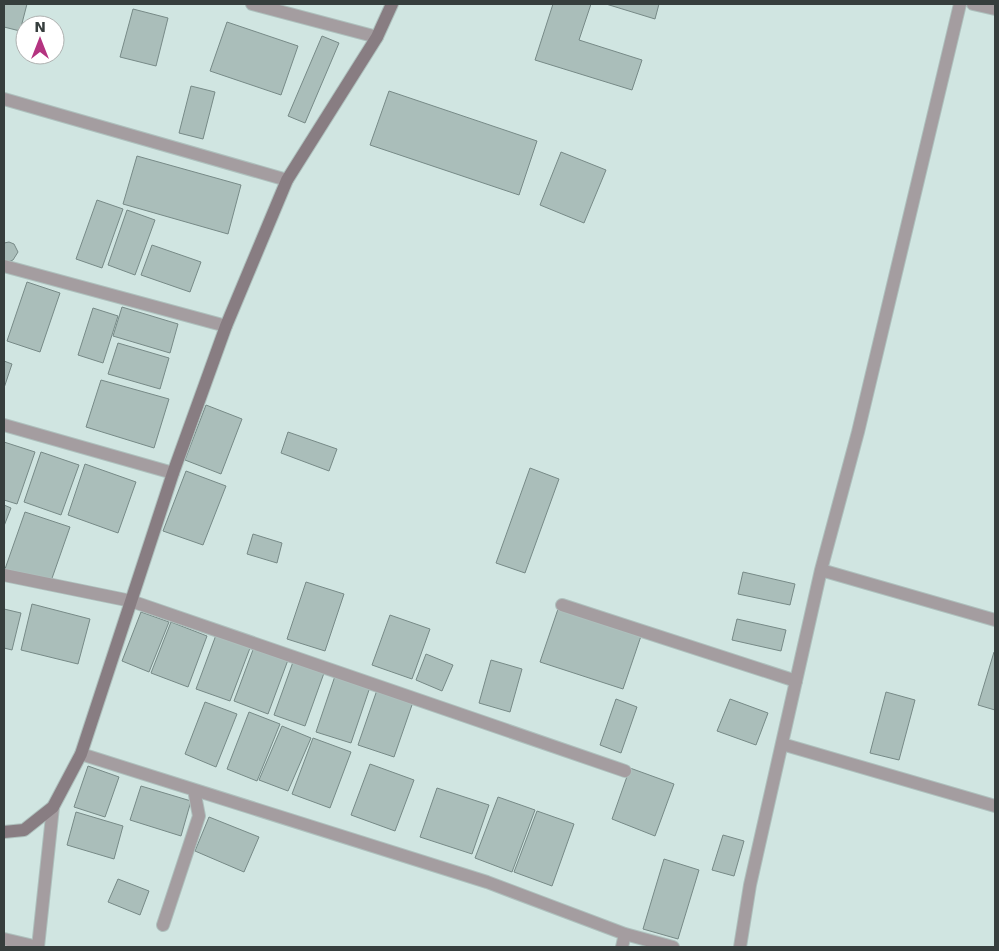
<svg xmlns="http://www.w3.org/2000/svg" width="999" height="951" font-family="'DejaVu Sans',sans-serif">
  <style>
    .building { fill: #aabeba; stroke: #778a87 }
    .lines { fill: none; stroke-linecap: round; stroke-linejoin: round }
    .lane-casing { stroke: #aec0bd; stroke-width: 14 }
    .street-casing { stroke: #aec0bd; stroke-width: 14 }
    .secondary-casing { stroke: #aec0bd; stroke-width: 14 }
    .lane { stroke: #a49da0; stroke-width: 12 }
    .street { stroke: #a49da0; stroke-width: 12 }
    .secondary { stroke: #887d82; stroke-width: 12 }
  </style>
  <rect width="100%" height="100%" fill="#d0e5e1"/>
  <!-- building -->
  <path class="building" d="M 4,4 L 27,4 L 20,31 L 4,27 Z
    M 553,4 L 591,4 L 579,40 L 642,60 L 632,90 L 535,60 Z
    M 606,4 L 659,4 L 655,19 Z
    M 133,9 L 168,18 L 156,66 L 120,57 Z
    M 227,22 L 298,46 L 281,95 L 210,71 Z
    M 322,36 L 339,43 L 305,123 L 288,116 Z
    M 191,86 L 215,92 L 203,139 L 179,133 Z
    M 389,91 L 537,141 L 519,195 L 370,145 Z
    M 561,152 L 606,170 L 584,223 L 540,205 Z
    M 137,156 L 241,185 L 228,234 L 123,204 Z
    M 97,200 L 123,209 L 102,268 L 76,259 Z
    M 127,210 L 155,220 L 135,275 L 108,265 Z
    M 9,242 L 14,244 L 18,252 L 13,260 L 7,262 L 4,260 L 4,243 Z
    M 152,245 L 201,262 L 190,292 L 141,275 Z
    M 27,282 L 60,293 L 40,352 L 7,341 Z
    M 122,307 L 178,324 L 170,353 L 113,336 Z
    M 93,308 L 118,316 L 103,363 L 78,355 Z
    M 118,343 L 169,358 L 160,389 L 108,374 Z
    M 4,361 L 12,364 L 4,388 Z
    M 101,380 L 169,399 L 154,448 L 86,427 Z
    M 206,405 L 242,419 L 221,474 L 185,460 Z
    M 288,432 L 337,449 L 329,471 L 281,453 Z
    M 4,442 L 35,452 L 17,504 L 4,500 Z
    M 41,452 L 79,465 L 61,515 L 24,502 Z
    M 85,464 L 136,482 L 118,533 L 68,515 Z
    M 530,468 L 559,479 L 525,573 L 496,563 Z
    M 186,471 L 226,486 L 203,545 L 163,531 Z
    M 4,505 L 11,508 L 4,526 Z
    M 25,512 L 70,527 L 50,584 L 5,569 Z
    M 253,534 L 282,543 L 277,563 L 247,554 Z
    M 743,572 L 795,584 L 790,605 L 738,594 Z
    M 306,582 L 344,594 L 325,651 L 287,639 Z
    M 32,604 L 90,619 L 78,664 L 21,650 Z
    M 4,609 L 21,613 L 12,650 L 4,648 Z
    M 558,609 L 641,636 L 623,689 L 540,662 Z
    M 141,612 L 169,622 L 149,672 L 122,661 Z
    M 390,615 L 430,629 L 412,679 L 372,665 Z
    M 737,619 L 786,630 L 781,651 L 732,640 Z
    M 171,622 L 207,636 L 188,687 L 151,673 Z
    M 216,635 L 250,648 L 230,701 L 196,689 Z
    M 254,647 L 288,660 L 268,714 L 234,701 Z
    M 994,652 L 995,652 L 995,710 L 978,705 Z
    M 426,654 L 453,665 L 442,691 L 416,680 Z
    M 491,660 L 522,669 L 510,712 L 479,703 Z
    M 293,662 L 324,673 L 305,726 L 274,715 Z
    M 335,676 L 370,687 L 351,743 L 316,732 Z
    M 377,690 L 413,702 L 394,757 L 358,745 Z
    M 886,692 L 915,700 L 899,760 L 870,753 Z
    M 616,699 L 637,707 L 621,753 L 600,745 Z
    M 730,699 L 768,713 L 756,745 L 717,731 Z
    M 205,702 L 237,714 L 216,767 L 185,754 Z
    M 249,712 L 280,724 L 257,781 L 227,769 Z
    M 282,726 L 311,738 L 288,791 L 259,780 Z
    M 313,738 L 351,752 L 330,808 L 292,794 Z
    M 370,764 L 414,780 L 395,831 L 351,815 Z
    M 88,766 L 119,777 L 105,817 L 74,807 Z
    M 630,768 L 674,784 L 655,836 L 612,819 Z
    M 141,786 L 191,801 L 181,836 L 130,820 Z
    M 437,788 L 489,805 L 472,854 L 420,837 Z
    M 498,797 L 535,810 L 512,872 L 475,858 Z
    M 537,811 L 574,824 L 552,886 L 514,872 Z
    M 76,812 L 123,826 L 114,859 L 67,845 Z
    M 209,817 L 259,837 L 244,872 L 195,851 Z
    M 723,835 L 744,841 L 734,876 L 712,870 Z
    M 664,859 L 699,870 L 678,939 L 643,929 Z
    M 118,879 L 149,891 L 140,915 L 108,902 Z"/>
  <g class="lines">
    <!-- lane casing -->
    <g class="lane-casing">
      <path id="lane" d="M 562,605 L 796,681"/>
    </g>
    <!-- street casing -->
    <g class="street-casing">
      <path id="street" d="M 252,4 L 377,37
        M 973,4 L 995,9
        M 4,99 L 287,180
        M 4,266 L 226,326
        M 4,425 L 173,473
        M 821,570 L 995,620
        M 4,575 L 131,601 L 625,771
        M 782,744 L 995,806
        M 81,754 L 487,882 L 625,934 L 673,947
        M 163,925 L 199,816 L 194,790
        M 4,939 L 38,947
        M 38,947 L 53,807
        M 622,947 L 625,934
        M 740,947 L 750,885 L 821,570 L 858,432 L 960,4"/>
    </g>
    <!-- secondary casing -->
    <g class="secondary-casing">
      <path id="secondary" d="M 4,832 L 24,830 L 53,807 L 81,754 L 173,473 L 226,326 L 287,180 L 377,37 L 392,4"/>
    </g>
    <!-- lane -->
    <use href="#lane" class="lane"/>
    <!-- street -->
    <use href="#street" class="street"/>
    <!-- secondary -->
    <use href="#secondary" class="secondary"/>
  </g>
  <!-- border -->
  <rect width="999" height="951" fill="none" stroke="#363e3d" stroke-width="10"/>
  <!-- north arrow -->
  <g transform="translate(40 40)"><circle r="24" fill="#ffffff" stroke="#afb2b1"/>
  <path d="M0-4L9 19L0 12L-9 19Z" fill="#b43480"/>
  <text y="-8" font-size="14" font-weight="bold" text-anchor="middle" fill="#363e3d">N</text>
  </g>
</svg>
